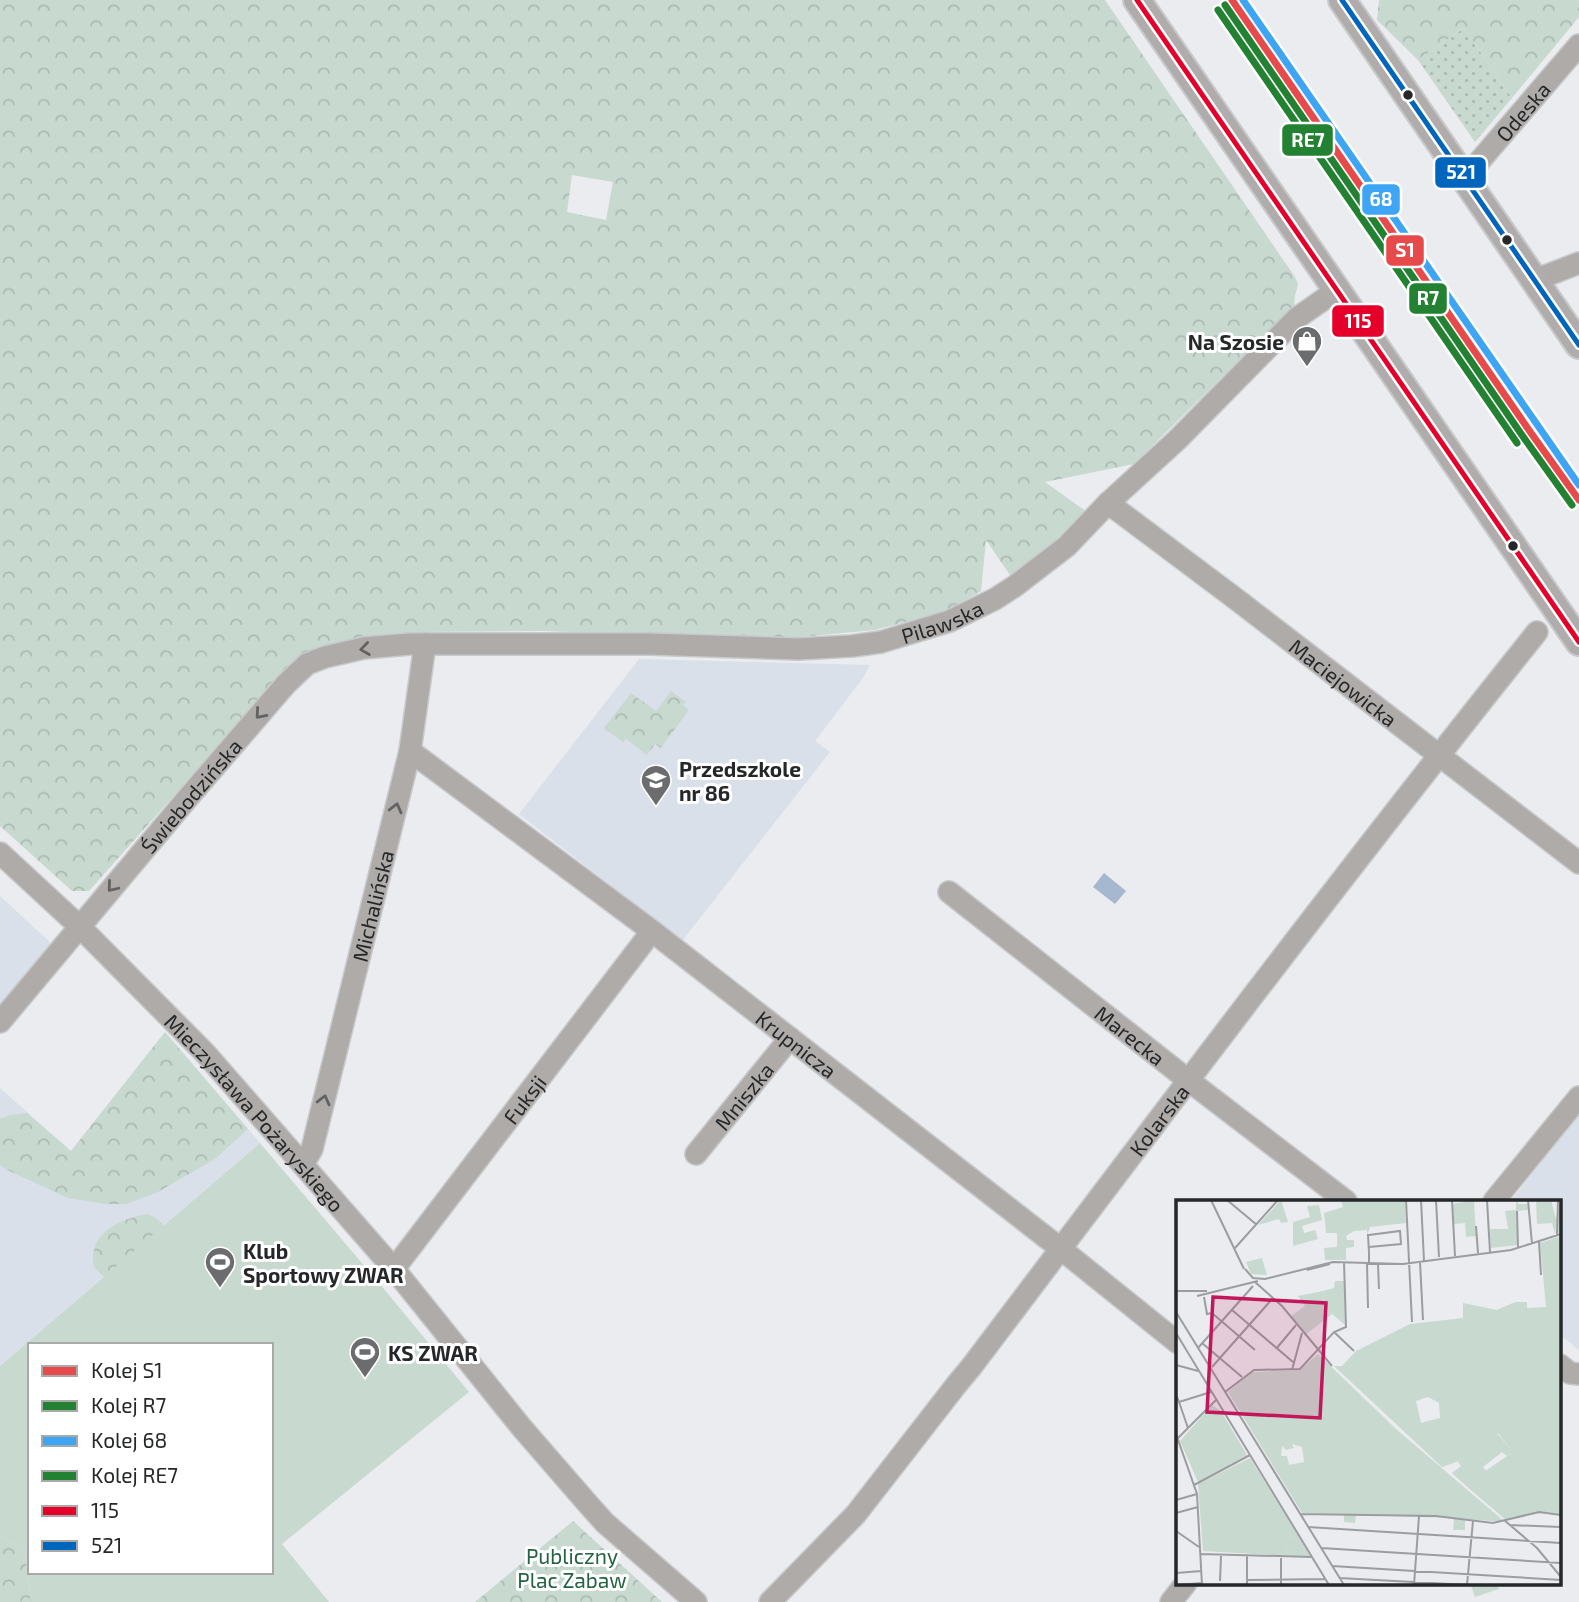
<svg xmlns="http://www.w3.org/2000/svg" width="1579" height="1602" font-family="'Exo 2',sans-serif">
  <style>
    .built { fill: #dae0e9 }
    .grass { fill: url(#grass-dots) }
    .forest { fill: url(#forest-crowns); fill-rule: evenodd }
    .pitch { fill: #c8d9d0; fill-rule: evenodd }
    .water { fill: #a5b8cf }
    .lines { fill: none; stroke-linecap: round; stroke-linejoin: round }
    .minor-casing { stroke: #c7c9cb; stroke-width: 24 }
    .major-casing { stroke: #c7c9cb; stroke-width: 30 }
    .minor { stroke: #aeaba9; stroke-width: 21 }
    .major { stroke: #b0acac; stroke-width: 26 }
    .bus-1-casing { stroke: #fff; stroke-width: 10 }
    .bus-2-casing { stroke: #fff; stroke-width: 10 }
    .bus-1 { stroke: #e4002b; stroke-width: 5 }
    .bus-2 { stroke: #0065bd; stroke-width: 5 }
    .rail-1-casing { stroke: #fff; stroke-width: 12 }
    .rail-2-casing { stroke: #fff; stroke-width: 12 }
    .rail-3-casing { stroke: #fff; stroke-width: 12 }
    .rail-4-casing { stroke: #fff; stroke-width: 12 }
    .rail-1 { stroke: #e74a4a; stroke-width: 7 }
    .rail-2 { stroke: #238132; stroke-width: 7 }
    .rail-3 { stroke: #3ea5f4; stroke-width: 7 }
    .rail-4 { stroke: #238132; stroke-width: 7 }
    .oneway { stroke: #636263 }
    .bus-dot { fill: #252729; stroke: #fff; stroke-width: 2.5 }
    .labels { text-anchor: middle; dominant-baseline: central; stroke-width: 6; stroke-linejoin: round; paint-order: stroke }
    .street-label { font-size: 21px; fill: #252729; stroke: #fff }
    .poi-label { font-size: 21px; font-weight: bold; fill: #252729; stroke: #fff; text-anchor: start }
    .park-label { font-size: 21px; fill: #236341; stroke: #fff }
    .inset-road { fill: none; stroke: #9b9da0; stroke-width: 2 }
    .view { fill: #c2185b; fill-opacity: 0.15; stroke: #c2185b; stroke-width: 3.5 }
    .inset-edge { fill: none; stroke: #252729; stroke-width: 3.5 }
    .line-badge { stroke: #fff; stroke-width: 2.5 }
    .badge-label { font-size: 19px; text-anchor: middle; font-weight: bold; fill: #fff }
  </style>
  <defs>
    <pattern id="grass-dots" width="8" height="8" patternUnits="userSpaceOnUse" patternTransform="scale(1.75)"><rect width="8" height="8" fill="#c8d9d0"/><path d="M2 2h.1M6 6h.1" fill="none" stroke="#acbab3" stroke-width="1.8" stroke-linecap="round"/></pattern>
    <pattern id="forest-crowns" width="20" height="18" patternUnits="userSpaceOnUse" patternTransform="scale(1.75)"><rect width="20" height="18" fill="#c8d9d0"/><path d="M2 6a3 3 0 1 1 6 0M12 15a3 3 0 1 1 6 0" fill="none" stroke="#acbab3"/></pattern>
  </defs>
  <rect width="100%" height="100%" fill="#eaecef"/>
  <!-- built -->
  <path class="built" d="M 639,659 L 870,665 L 863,678 L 815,741 L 830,752 L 682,941 L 519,814 Z
    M 0,896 L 52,944 L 0,1004 Z
    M 165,1032 L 260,1143 L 0,1366 L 0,1088 L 71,1151 Z
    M 1579,1113 L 1579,1350 L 1560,1335 L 1560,1201 L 1511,1201 Z"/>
  <!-- grass -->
  <path class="grass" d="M 1464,28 L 1512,98 L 1475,142 L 1418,60 Z"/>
  <!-- forest -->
  <path class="forest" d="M 0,0 L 1105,0 L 1295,277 L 1298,284 L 1295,296 L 1294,306 L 1134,464 L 1045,482 L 1087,512 L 1024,571 L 1012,578 L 986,540 L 981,591 L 950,610 L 875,630 L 779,639 L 542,631 L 421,632 L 379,637 L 328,646 L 306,652 L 290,665 L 89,891 L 72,891 L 0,826 ZM 572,175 L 613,182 L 606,220 L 567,212 Z
    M 1379,0 L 1579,0 L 1579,17 L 1512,98 L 1464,28 L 1418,60 L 1377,20 Z
    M 671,691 L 686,702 L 683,705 L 689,710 L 661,748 L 655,744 L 647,755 L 626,739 L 623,742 L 604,728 L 631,693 L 656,711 Z
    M 165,1032 L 248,1129 L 215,1159 L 158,1192 L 126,1204 L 106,1204 L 68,1198 L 7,1170 L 0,1165 L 0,1119 L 9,1115 L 27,1113 L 71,1151 Z
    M 147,1214 L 155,1217 L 164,1226 L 104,1277 L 94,1267 C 93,1262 92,1255 94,1250 C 99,1227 127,1218 147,1214 Z
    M 573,1521 L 662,1602 L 475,1602 Z
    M 0,1536 L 25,1550 L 31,1602 L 0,1602 Z
    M 1470,1583 L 1497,1583 L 1499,1589 L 1475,1597 Z"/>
  <!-- pitch -->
  <path class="pitch" d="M 260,1143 L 384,1289 L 469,1392 L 282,1544 L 329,1602 L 31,1602 L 25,1550 L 0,1536 L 0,1366 ZM 30,1345 L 271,1345 L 271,1572 L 30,1572 Z"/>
  <!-- water -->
  <path class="water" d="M 1104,873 L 1126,891 L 1115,904 L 1093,887 Z"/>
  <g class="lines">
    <!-- minor casing -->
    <g class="minor-casing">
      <g id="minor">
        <path id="s1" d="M 1463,176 L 1477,164 L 1579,45"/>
        <path d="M 1535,280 L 1579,263"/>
        <path id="s2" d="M 1108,503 L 1236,599 L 1579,863"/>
        <path id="s3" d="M 410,751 L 652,931 L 1061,1249 L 1178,1343"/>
        <path id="s4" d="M 0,853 L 79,926 L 205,1053 L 394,1269 L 522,1428 L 588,1504 L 605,1523 L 696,1602"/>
        <path id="s5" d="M 949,892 L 1188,1080 L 1346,1201"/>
        <path id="s6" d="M 0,1022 L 186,800 L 286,684 L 307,664 L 325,657 L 364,648 L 410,644 L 649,644 L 798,649 L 852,646 L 881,642 L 950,621 L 995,599 L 1015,586 L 1067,546 L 1108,503 L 1177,440 L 1297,318 L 1337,290"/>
        <path id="s7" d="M 696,1154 L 790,1038"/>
        <path id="s8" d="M 303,1164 L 312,1149 L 410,751 L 425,644"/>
        <path d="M 1494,1201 L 1579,1097"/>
        <path id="s9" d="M 394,1269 L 652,931"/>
        <path d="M 1560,1365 L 1570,1373 L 1579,1374"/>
        <path id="s10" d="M 770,1602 L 856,1514 L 957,1384 L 972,1366 C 1158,1120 1344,873 1537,632"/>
        <path d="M 1171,1602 L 1186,1583"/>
      </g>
    </g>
    <!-- major casing -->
    <g class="major-casing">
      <path id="major" d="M 1137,0 L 1579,642
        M 1342,0 L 1579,345"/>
    </g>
    <!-- minor -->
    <use href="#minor" class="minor"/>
    <!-- major -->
    <use href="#major" class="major"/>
    <!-- bus-1 casing -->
    <g class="bus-1-casing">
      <path id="bus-1" d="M 1137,0 L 1579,642"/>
    </g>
    <!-- bus-2 casing -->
    <g class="bus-2-casing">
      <path id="bus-2" d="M 1342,0 L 1579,345"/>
    </g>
    <!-- bus-1 -->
    <use href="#bus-1" class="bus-1"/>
    <!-- bus-2 -->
    <use href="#bus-2" class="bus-2"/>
    <!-- rail-1 casing -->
    <g class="rail-1-casing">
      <path id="rail-1" d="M 1232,0 L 1531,433 L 1579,500"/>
    </g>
    <!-- rail-2 casing -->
    <g class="rail-2-casing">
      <path id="rail-2" d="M 1225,5 L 1524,438 L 1572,505"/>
    </g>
    <!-- rail-3 casing -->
    <g class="rail-3-casing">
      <path id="rail-3" d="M 1243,0 L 1579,485"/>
    </g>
    <!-- rail-4 casing -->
    <g class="rail-4-casing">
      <path id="rail-4" d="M 1218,10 L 1517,443"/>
    </g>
    <!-- rail-1 -->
    <use href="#rail-1" class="rail-1"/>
    <!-- rail-2 -->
    <use href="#rail-2" class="rail-2"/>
    <!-- rail-3 -->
    <use href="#rail-3" class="rail-3"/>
    <!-- rail-4 -->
    <use href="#rail-4" class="rail-4"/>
  </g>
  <!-- one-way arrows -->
  <defs><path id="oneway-chevron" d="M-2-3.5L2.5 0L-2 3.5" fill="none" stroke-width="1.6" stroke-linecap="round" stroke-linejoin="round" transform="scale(1.75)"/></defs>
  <g class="oneway">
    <use href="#oneway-chevron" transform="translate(365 649) rotate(172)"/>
    <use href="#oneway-chevron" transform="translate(260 714) rotate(131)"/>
    <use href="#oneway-chevron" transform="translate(396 808) rotate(-76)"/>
    <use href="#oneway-chevron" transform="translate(112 887) rotate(130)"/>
    <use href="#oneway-chevron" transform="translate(324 1100) rotate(-76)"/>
  </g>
  <!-- icons -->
  <defs>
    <g id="shop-pin" transform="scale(1.575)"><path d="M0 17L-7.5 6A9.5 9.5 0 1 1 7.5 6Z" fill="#6a6c6e" stroke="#fff"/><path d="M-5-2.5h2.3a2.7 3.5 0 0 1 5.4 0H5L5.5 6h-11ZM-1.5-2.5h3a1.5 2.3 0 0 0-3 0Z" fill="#fff"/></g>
    <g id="school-pin" transform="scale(1.575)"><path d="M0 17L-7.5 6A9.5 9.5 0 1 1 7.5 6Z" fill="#6a6c6e" stroke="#fff"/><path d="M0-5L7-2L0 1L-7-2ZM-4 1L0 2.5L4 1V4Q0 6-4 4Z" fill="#fff"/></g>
    <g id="stadium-pin" transform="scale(1.575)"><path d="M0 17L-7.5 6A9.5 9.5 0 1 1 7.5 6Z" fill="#6a6c6e" stroke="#fff"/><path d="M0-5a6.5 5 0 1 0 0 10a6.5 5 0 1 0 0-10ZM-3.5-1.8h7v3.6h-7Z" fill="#fff"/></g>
  </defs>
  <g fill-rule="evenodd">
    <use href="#shop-pin" x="1307" y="341"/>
    <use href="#school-pin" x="656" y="780"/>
    <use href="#stadium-pin" x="220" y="1262"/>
    <use href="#stadium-pin" x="365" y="1352"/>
  </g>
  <!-- markers -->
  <g class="bus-dot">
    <circle cx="1408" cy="95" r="6"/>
    <circle cx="1507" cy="240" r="6"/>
    <circle cx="1513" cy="546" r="6"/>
  </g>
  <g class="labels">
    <!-- street labels -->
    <g class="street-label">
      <text stroke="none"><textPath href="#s1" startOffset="88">Odeska</textPath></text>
      <text stroke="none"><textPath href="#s6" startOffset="1113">Pilawska</textPath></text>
      <text stroke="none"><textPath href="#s2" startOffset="296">Maciejowicka</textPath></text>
      <text stroke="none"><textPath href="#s6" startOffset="296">Świebodzińska</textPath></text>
      <text stroke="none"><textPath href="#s8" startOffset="268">Michalińska</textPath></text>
      <text stroke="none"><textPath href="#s5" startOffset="231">Marecka</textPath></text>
      <text stroke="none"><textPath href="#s3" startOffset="485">Krupnicza</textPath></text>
      <text stroke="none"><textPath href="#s7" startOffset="75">Mniszka</textPath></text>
      <text stroke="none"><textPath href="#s9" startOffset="214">Fuksji</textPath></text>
      <text stroke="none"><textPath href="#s4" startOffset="364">Mieczysława Pożaryskiego</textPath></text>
      <text stroke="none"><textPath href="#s10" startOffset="620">Kolarska</textPath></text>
    </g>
    <!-- poi labels -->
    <g class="poi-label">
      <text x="1284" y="341" text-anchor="end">Na Szosie</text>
      <text x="679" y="768">Przedszkole<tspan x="679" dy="24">nr 86</tspan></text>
      <text x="243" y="1250">Klub<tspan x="243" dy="24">Sportowy ZWAR</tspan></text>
      <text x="388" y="1352">KS ZWAR</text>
    </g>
    <!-- park labels -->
    <g class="park-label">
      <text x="572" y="1555">Publiczny<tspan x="572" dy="24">Plac Zabaw</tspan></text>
    </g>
  </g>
  <!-- overview -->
  <g transform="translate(1176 1200)">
    <rect width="385" height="385" fill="#eaecef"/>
    <path d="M 314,29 L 341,29 L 342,45 L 315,48 ZM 320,232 L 337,252 L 331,256 L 326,252 L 307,267 L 311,272 L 289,285 L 276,273 L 285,266 L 282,262 ZM 121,334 L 134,356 L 116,356 L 107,343 Z" fill="#c8d9d0"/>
    <path d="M 105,0 L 112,22 L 105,23 L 103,19 L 82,25 ZM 165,0 L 229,0 L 230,23 L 194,27 L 191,35 L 191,30 L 178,31 L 170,36 L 171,40 L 178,40 L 178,47 L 170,48 L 170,60 L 149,60 L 148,48 L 161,47 L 161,33 L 150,33 L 148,13 L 167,7 ZM 298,0 L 300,36 L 290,37 L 289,23 L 278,24 L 277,4 ZM 323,0 L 341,0 L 342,4 L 352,4 L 352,10 L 340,11 L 341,29 L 334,29 L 333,33 L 329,11 L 340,10 L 340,1 ZM 360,0 L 375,0 L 380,19 L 385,0 L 385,32 L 381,33 L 380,25 L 379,34 L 376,23 L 361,24 ZM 143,5 L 146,20 L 126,26 L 128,33 L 139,30 L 142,39 L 117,46 L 117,22 L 134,17 L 131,6 ZM 385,36 L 385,315 L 370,312 L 330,320 L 289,285 L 337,252 L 322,233 L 283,261 L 266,267 L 158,166 L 166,166 L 180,151 L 234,124 L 287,118 L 287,103 L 321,110 L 339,102 L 351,102 L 351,108 L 370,107 L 364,43 ZM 252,197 L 263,203 L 264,218 L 245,223 L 240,201 ZM 86,58 L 91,75 L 75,74 L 70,62 ZM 159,81 L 168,81 L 169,125 L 148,107 L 147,91 L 158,88 ZM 142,154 L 220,229 L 329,322 L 289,319 L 289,330 L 277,330 L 278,318 L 180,315 L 179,323 L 168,322 L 168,314 L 126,313 L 52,192 L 76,172 L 124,170 ZM 116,244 L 126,247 L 128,262 L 113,265 L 111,256 L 105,256 L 106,246 L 110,250 L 118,248 ZM 36,205 L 45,211 L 71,255 L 22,282 L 4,241 ZM 74,258 L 121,334 L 107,343 L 116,356 L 27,351 L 22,284 Z" fill="#c8d9d0" fill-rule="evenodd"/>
    <path d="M 147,91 L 148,106 L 156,114 L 129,135 L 115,116 L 129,106 L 122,96 Z" fill="#c8d9d0"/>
    <path class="inset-road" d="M 35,0 L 68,69M 51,0 L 81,25M 230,0 L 236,122M 245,0 L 248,61M 260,0 L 263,57M 276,0 L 279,56M 311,0 L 314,52M 352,0 L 356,44M 341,11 L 342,48M 300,26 L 302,53M 381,35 L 382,0M 363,42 L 365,75M 193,47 L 225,44 L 224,31 L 193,35 L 192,35 L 193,52 L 193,64M 59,48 L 102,0M 244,62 L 247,120M 191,63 L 192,108M 202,64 L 203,89M 69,69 L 77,78 L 89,79 L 157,62 L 227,64 L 335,50 L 385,34M 131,70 L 154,64M 79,82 L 106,106 L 156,166M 0,91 L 31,91M 21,96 L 82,81M 28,97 L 31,114 L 36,113 L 79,150M 56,110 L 117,162M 0,112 L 168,385M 158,132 L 178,151M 0,133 L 153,385M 26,143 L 66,177M 22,148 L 77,86M 100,149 L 120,125M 0,165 L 22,171M 36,167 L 97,98M 116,170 L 126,133M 49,192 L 78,170 L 124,169 L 158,132 L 170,127 L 168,62M 0,195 L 3,202 L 35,192M 3,202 L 12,228M 0,234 L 21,294 L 26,385M 2,238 L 40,200M 18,285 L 74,255M 0,300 L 21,294M 0,313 L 22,307M 124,314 L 260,316 L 317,323 L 363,312 L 385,315M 328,320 L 361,348 L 385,377M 333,325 L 385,327M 132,327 L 385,343M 0,331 L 23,347M 145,348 L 385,363M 25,354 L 136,357M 156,366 L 385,380M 0,373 L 25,371M 163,378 L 293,385M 71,380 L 149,379M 44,381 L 45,356M 1,385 L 26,383M 71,385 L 71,356M 105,385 L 105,356M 238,385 L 243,316M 291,385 L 297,321"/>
    <path class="view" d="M 37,97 L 150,103 L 144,218 L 31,212 Z"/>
    <rect width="385" height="385" class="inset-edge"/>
  </g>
  <g class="line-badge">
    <rect x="1281" y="123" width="53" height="34" rx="7" fill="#238132"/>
    <rect x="1434" y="156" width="53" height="33" rx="7" fill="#0065bd"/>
    <rect x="1361" y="183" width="40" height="33" rx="7" fill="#3ea5f4"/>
    <rect x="1385" y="234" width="40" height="33" rx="7" fill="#e74a4a"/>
    <rect x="1408" y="282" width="40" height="33" rx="7" fill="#238132"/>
    <rect x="1331" y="304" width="54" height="34" rx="7" fill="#e4002b"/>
  </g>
  <g class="badge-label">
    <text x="1308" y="147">RE7</text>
    <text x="1461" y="179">521</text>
    <text x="1381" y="206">68</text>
    <text x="1405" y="257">S1</text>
    <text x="1428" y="305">R7</text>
    <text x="1358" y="328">115</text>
  </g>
  <!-- legend -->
  <rect x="28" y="1343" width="245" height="231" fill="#ffffff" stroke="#a8a9a9" stroke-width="2"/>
  <rect x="42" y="1366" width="35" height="10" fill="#e74a4a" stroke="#a8a9a9" stroke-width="2"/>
  <text x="91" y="1378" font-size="21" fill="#252729">Kolej S1</text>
  <rect x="42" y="1401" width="35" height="10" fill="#238132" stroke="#a8a9a9" stroke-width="2"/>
  <text x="91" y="1413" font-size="21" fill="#252729">Kolej R7</text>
  <rect x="42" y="1436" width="35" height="10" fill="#3ea5f4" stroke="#a8a9a9" stroke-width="2"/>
  <text x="91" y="1448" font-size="21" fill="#252729">Kolej 68</text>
  <rect x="42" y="1471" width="35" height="10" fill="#238132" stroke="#a8a9a9" stroke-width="2"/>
  <text x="91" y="1483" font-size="21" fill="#252729">Kolej RE7</text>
  <rect x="42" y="1506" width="35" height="10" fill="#e4002b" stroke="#a8a9a9" stroke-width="2"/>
  <text x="91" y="1518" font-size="21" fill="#252729">115</text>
  <rect x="42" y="1541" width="35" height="10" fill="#0065bd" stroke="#a8a9a9" stroke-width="2"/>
  <text x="91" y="1553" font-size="21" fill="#252729">521</text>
</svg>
